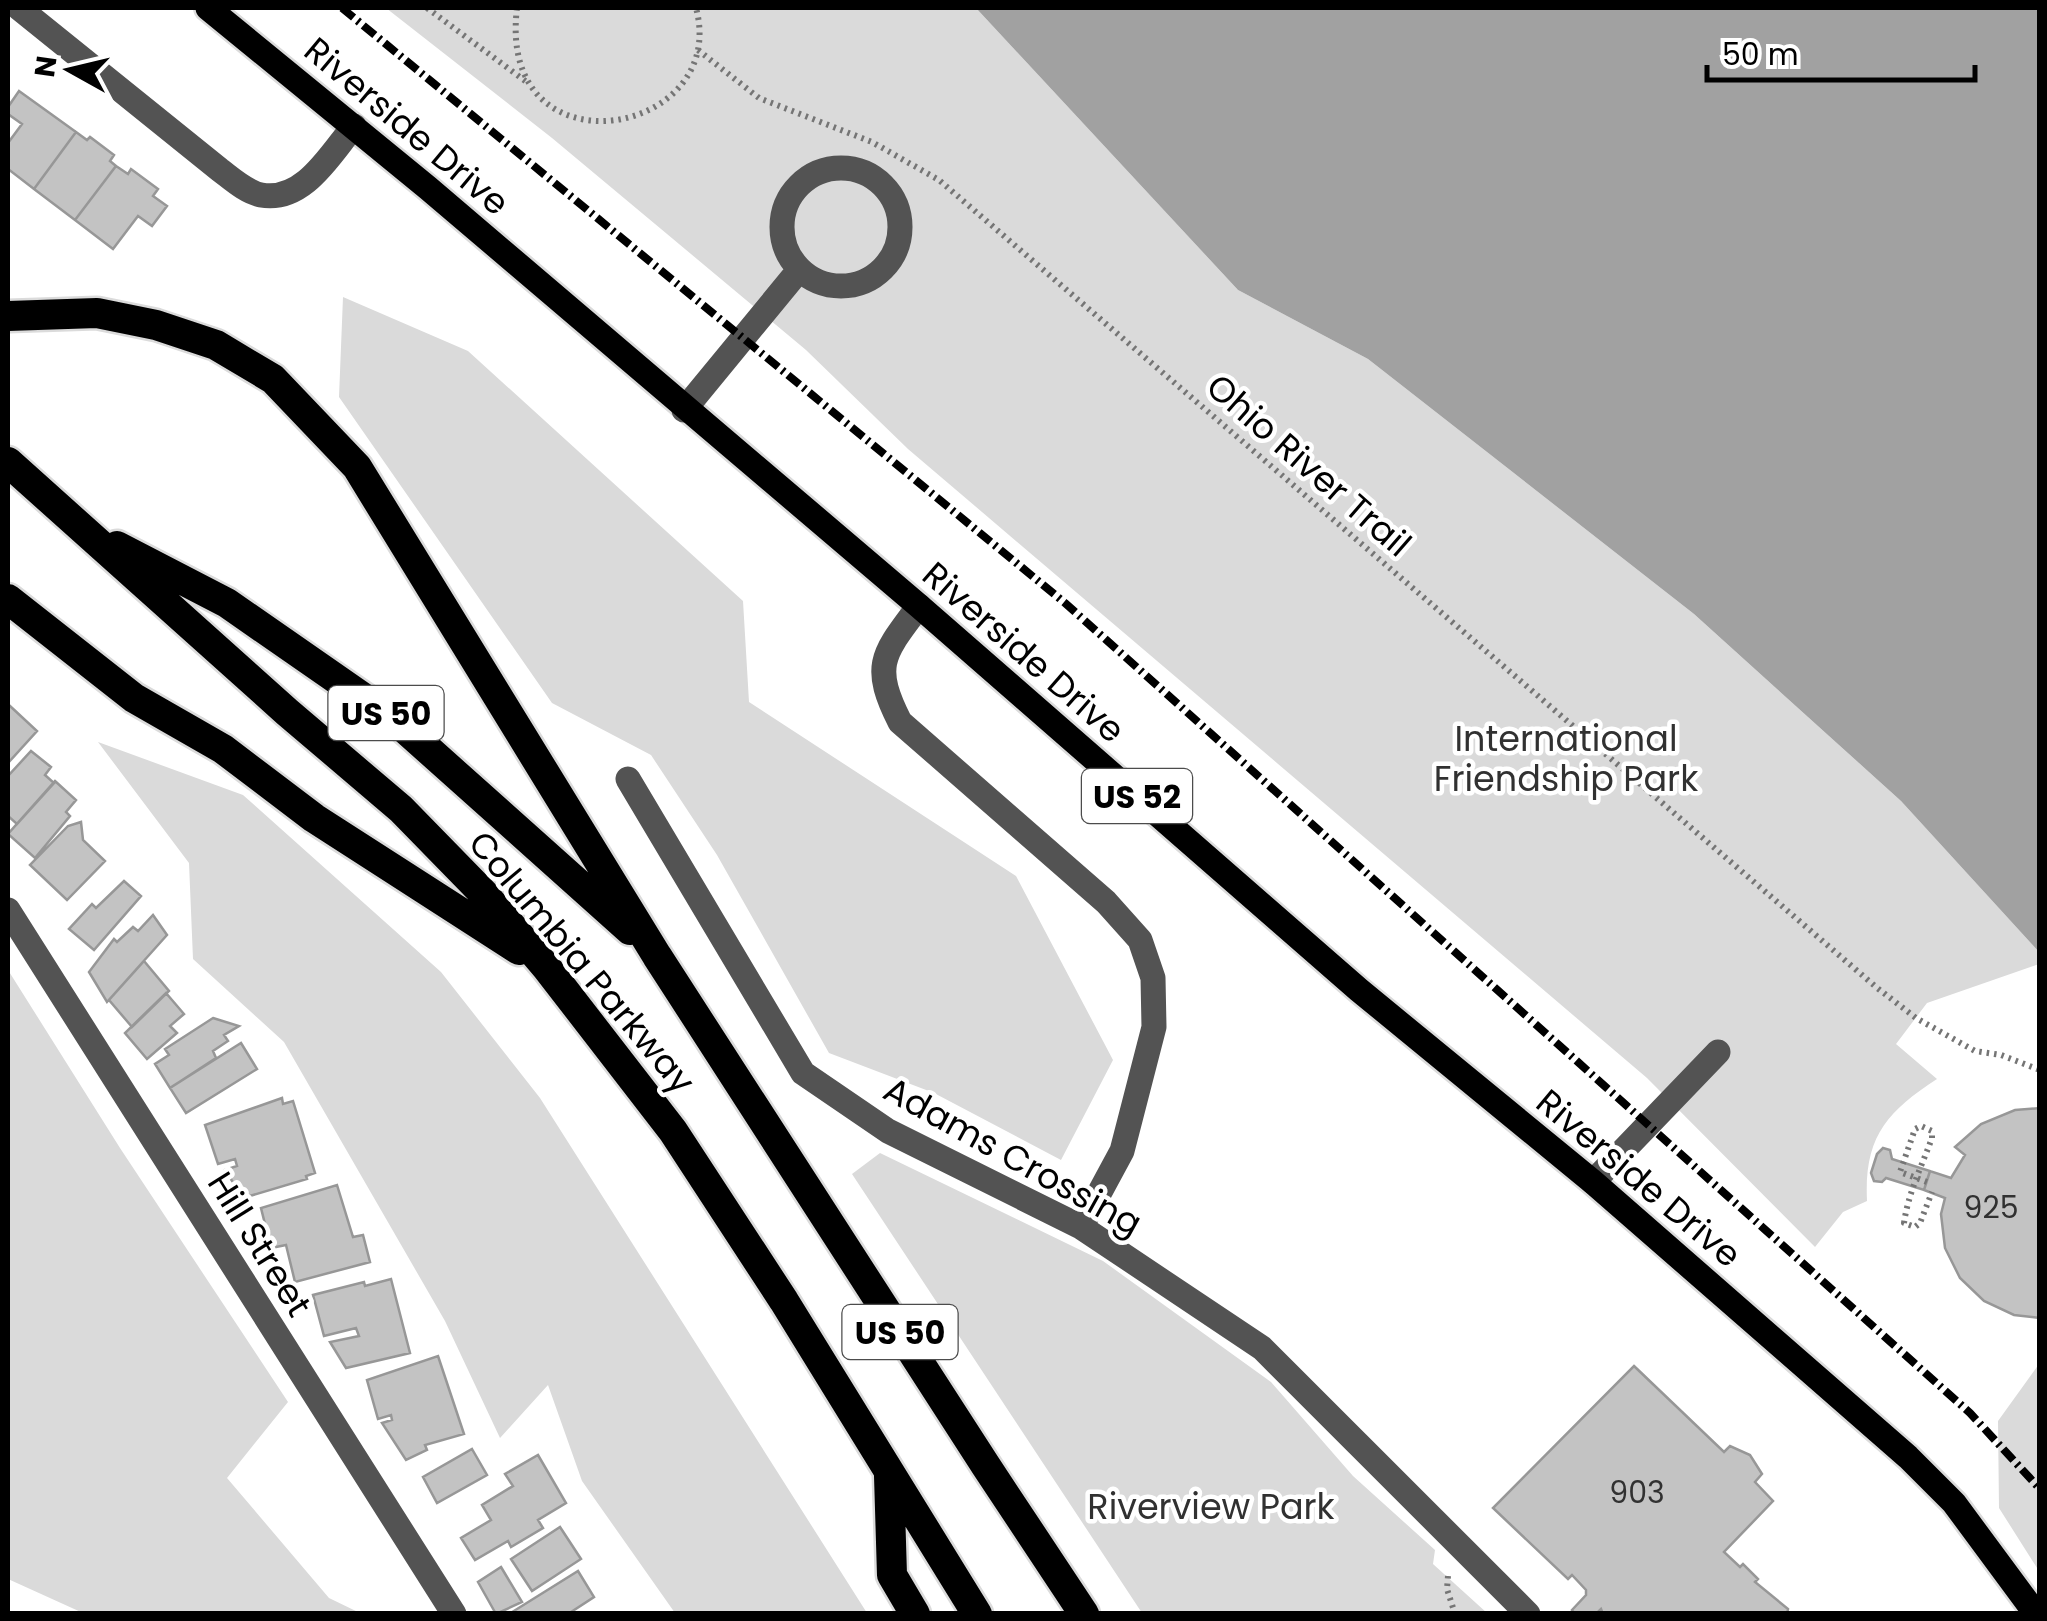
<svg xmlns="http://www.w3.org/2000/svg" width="2047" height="1621" font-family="Poppins,sans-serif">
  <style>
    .green { fill: #dadada }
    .water { fill: #a1a1a1 }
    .building { fill: #c3c3c3; stroke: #979797; stroke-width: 2.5 }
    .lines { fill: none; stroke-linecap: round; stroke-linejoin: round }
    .major-casing { stroke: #dbdbdb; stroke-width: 30 }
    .highway-casing { stroke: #dbdbdb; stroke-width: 35 }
    .path { stroke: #757575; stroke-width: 6; stroke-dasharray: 2.5 5; stroke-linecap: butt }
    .minor { stroke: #535353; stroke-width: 25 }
    .major { stroke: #000; stroke-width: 25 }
    .highway { stroke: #000; stroke-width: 30 }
    .rail { stroke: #000; stroke-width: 8; stroke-dasharray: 15 5 2.5 5; stroke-linecap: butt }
    .labels { text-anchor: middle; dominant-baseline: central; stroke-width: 9; stroke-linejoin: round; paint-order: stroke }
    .number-label { font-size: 30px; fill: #313131 }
    .shield { fill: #fff; stroke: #4c4c4c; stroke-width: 2.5 }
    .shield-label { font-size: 32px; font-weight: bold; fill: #000 }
    .street-label { font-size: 35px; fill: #000; stroke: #fff }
    .park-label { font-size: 35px; fill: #313131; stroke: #fff }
  </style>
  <rect width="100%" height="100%" fill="#fff"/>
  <!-- green -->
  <path class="green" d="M 386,8 L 976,8 L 1238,290 L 1368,359 L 1694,614 L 1901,801 L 2039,952 L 2039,964 L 1927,1003 L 1896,1044 L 1937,1079 C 1886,1112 1864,1138 1867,1201 L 1843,1212 L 1815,1247 L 1647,1078 L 908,449 L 806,350 L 552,138 Z
    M 343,297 L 468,351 L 743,601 L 749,702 L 1016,876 L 1113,1060 L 1061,1160 L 934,1093 L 829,1053 L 717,855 L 651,755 L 552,703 L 339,397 Z
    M 98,742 L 243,795 L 441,972 L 540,1098 L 867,1613 L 675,1613 L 582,1481 L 548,1385 L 500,1438 L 445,1321 L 284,1042 L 193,959 L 189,863 Z
    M 8,970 L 120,1148 L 288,1402 L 227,1478 L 329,1598 L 360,1613 L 83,1613 L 8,1579 Z
    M 880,1153 L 1103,1261 L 1271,1382 L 1353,1476 L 1435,1550 L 1433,1564 L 1487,1613 L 1142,1613 L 852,1174 Z
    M 2039,1364 L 2039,1571 L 1999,1508 L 1998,1421 Z"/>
  <!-- water -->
  <path class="water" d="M 976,8 L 2039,8 L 2039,952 L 1901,801 L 1694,614 L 1368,359 L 1238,290 Z"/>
  <!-- building -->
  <path class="building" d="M 19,91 L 76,132 L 34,189 L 8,169 L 8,143 L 22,124 L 8,114 L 8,107 Z
    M 76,132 L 87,140 L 90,137 L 114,155 L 110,161 L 116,166 L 75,220 L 34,189 Z
    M 116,166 L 128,174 L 131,169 L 158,189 L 153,196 L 167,206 L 152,226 L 138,216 L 113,249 L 75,220 Z
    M 10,706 L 37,731 L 8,763 L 8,708 Z
    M 31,751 L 51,767 L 45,775 L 54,783 L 17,824 L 8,816 L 8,776 Z
    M 55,781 L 76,800 L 66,812 L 70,816 L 35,858 L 8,834 Z
    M 81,822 L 83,840 L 105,861 L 67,900 L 30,865 L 68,826 Z
    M 124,881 L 141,896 L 94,950 L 69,929 L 92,904 L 96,908 Z
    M 153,915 L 167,935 L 107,1002 L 89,972 L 114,939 L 117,942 L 133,927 L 138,931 Z
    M 144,961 L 169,991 L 132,1027 L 109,1000 Z
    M 166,993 L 184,1014 L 170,1026 L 177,1033 L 147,1059 L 125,1033 Z
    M 213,1018 L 239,1026 L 224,1035 L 228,1041 L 213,1051 L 216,1058 L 170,1088 L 155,1064 L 169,1055 L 165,1049 Z
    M 241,1043 L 257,1069 L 186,1113 L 170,1088 Z
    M 282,1098 L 283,1104 L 293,1101 L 315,1173 L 306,1176 L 307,1179 L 243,1198 L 225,1170 L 237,1166 L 235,1159 L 218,1164 L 205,1125 Z
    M 2040,1108 L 2040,1318 L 2014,1315 L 1984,1301 L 1960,1278 L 1945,1248 L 1941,1214 L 1945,1198 L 1924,1190 L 1930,1171 L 1951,1178 L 1965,1155 L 1955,1147 L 1981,1124 L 2015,1110 Z
    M 1883,1148 L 1890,1150 L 1892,1159 L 1930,1171 L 1924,1190 L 1886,1178 L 1882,1182 L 1874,1181 L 1871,1173 L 1877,1154 Z
    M 337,1185 L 353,1237 L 363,1235 L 370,1262 L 295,1282 L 286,1245 L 271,1248 L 261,1208 Z
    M 391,1279 L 410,1353 L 346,1368 L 330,1342 L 359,1336 L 356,1328 L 324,1336 L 313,1295 L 364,1282 L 365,1286 Z
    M 438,1356 L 464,1434 L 425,1445 L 427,1450 L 406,1460 L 382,1423 L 392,1420 L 391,1415 L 378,1419 L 367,1380 Z
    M 1634,1366 L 1724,1452 L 1730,1446 L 1750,1455 L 1762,1474 L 1755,1482 L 1773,1501 L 1724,1552 L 1740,1567 L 1743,1564 L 1758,1579 L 1755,1582 L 1788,1609 L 1787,1614 L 1603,1614 L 1601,1609 L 1596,1614 L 1575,1614 L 1572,1610 L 1586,1595 L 1586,1590 L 1572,1575 L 1568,1579 L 1493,1508 Z
    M 472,1449 L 487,1475 L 437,1503 L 423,1477 Z
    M 538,1455 L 566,1503 L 538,1520 L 543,1528 L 511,1547 L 508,1541 L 475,1560 L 461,1538 L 491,1520 L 482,1505 L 513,1486 L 505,1474 Z
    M 560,1527 L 581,1559 L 532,1591 L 511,1559 Z
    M 501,1567 L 522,1602 L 496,1614 L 478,1582 Z
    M 578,1571 L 594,1597 L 568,1614 L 509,1614 Z"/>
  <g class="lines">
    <!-- major casing -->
    <g class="major-casing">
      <path id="major" d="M 208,8 L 428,188 L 919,606 L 1359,990 L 1593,1182 L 1908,1457 L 1954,1503 L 2036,1614"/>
    </g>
    <!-- highway casing -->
    <g class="highway-casing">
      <path id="highway" d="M 8,316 L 97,313 L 156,325 L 216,345 L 273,379 L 357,467 L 657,956 L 986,1466 L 1084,1614
        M 8,462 L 287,712 L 401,809 L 484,894 L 547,968 L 673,1131 L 784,1301 L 977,1614
        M 117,546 L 227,603 L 394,719 L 630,930
        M 8,599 L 134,698 L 223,749 L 314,818 L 519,950
        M 889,1476 L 892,1575 L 915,1614"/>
    </g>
    <!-- path -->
    <path class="path" d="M 427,8 L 528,83
      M 517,8 C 496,179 731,137 696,8
      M 698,50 L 759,98 L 872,142 L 939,180 L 1876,987 L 1916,1018 L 1975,1051 L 2001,1055 L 2040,1070
      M 1927,1182 L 1900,1172 L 1915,1129 L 1921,1126 L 1932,1131 L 1932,1138 C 1922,1165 1908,1194 1904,1223 L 1915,1227 L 1920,1223 L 1932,1192
      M 1448,1576 L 1447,1589 L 1455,1614"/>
    <!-- minor -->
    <path class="minor" d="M 19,8 L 220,170 C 232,179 246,192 261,195 C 304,203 331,153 354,126
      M782 227a59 59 0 1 1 118 0a59 59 0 1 1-118 0Z
      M 684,410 L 799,270
      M 919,606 C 883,654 871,665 900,722 L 1106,902 L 1140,940 L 1153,978 L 1154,1027 L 1122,1151 L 1081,1227
      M 628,779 L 803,1073 L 888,1131 L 1081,1227 L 1262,1348 L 1528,1614
      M 8,910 L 454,1614
      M 1593,1182 L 1718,1052"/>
    <!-- major -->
    <use href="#major" class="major"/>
    <!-- highway -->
    <use href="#highway" class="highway"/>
    <!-- rail -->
    <path class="rail" d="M 342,8 L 1065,603 L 1970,1413 L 2040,1489"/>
  </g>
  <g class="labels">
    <!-- number labels -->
    <g class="number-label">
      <text x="1991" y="1207">925</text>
      <text x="1637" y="1492">903</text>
    </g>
    <!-- shield labels -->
    <g class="shield">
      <rect x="328.5" y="686" width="115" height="54" rx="8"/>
      <rect x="1082" y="769" width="110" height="54" rx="8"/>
      <rect x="842.5" y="1305" width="115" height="54" rx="8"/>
    </g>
    <g class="shield-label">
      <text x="386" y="713">US 50</text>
      <text x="1137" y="796">US 52</text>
      <text x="900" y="1332">US 50</text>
    </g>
    <!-- street labels -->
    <g class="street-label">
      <text transform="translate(407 126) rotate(40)">Riverside Drive</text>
      <text transform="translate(1309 465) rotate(41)">Ohio River Trail</text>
      <text transform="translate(1024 652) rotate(41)">Riverside Drive</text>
      <text transform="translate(582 962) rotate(50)">Columbia Parkway</text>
      <text transform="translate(1013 1156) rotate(29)">Adams Crossing</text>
      <text transform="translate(1639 1178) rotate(40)">Riverside Drive</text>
      <text transform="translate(260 1244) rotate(58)">Hill Street</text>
    </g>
    <!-- park labels -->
    <g class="park-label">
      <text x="1566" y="738">International<tspan x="1566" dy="40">Friendship Park</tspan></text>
      <text x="1211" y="1506">Riverview Park</text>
    </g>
  </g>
  <!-- border -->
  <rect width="2047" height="1621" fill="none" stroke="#000000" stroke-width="20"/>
  <!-- north arrow -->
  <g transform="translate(70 70) rotate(278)" stroke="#ffffff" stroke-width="8" paint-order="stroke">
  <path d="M0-8L18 38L0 25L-18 38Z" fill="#000000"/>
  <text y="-15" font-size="28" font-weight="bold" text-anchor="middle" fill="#000000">N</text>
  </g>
  <!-- scale -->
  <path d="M1707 65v15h268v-15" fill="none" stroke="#000000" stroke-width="5"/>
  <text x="1722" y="65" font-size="30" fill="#000000" stroke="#ffffff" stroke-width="8" paint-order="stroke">50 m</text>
</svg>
